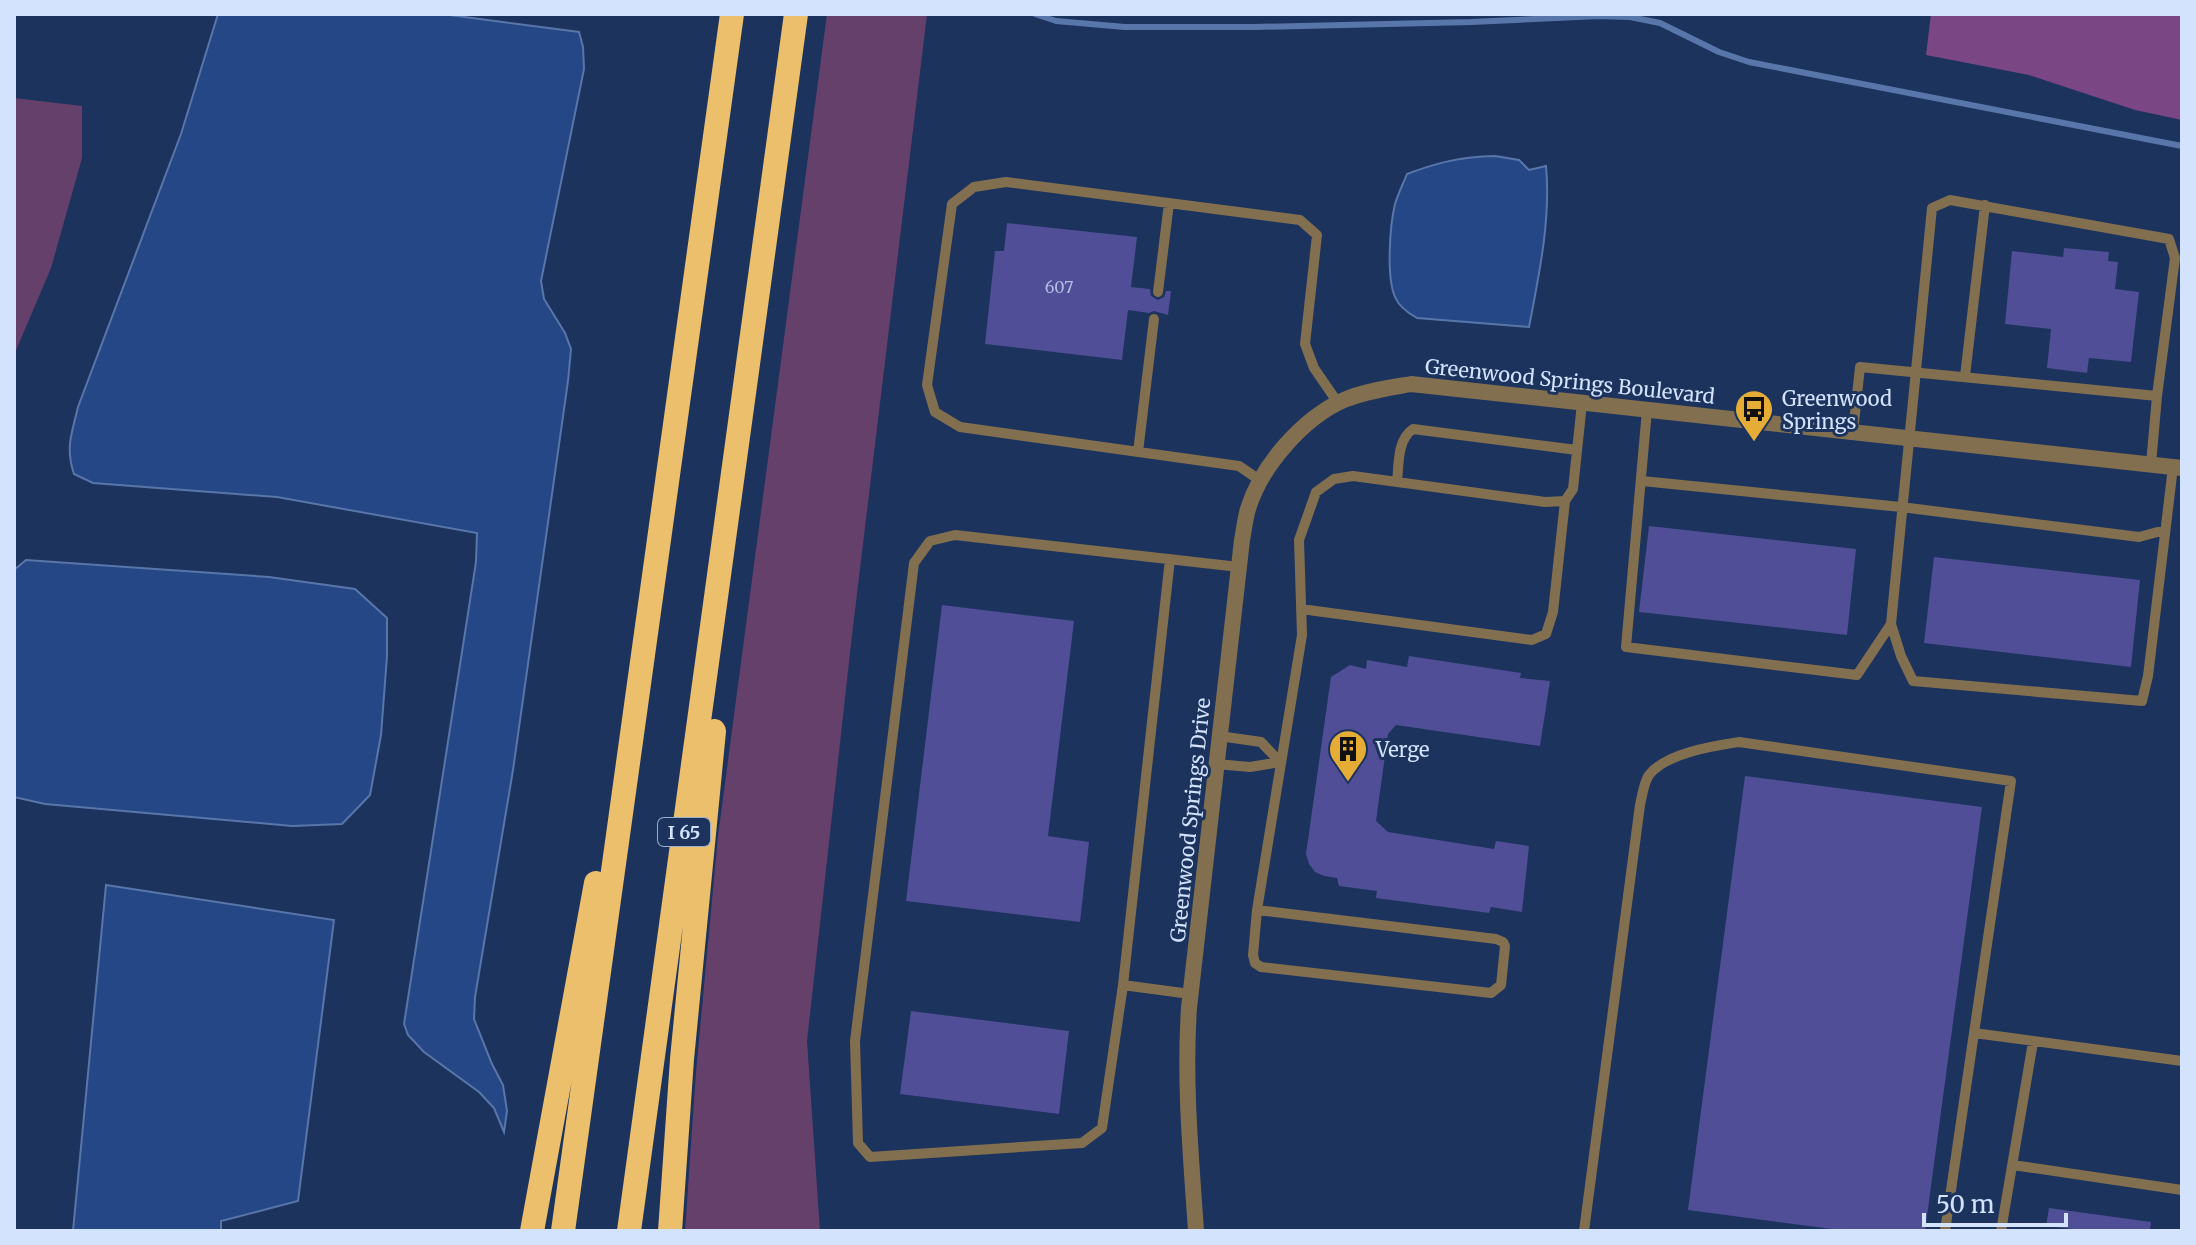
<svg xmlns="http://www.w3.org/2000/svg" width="2196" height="1245" font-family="Merriweather,serif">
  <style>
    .green { fill: #65406b }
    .forest { fill: #7b4684 }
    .water { fill: #254786; stroke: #5976aa; stroke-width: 2 }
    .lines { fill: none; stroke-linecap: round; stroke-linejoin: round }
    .stream { stroke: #5976aa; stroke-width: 6 }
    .building { fill: #4f4e96 }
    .service { stroke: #816f4f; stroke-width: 10 }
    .minor { stroke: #816f4f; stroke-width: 16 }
    .motorway { stroke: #ebbf6b; stroke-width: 24 }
    .labels { text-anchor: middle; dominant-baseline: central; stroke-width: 6; stroke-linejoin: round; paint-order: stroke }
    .number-label { font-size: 16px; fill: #b2bde3 }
    .shield { fill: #1c335d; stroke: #9caecd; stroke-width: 2 }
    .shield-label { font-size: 18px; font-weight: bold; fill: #d3e2fd }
    .street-label { font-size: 20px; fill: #d3e2fd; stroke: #1c335d }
    .poi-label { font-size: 20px; fill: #d3e2fd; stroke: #1c335d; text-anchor: start }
  </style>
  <rect width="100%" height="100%" fill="#1c335d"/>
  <!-- green -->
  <path class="green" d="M 827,14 L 927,14 L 852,635 L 807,1041 L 820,1231 L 685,1231 L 696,1072 L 718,836 Z
    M 14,98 L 82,106 L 82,158 L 51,268 L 14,355 Z"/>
  <!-- forest -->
  <path class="forest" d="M 1931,14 L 2182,14 L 2182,120 L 2135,110 L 2029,75 L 1926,55 Z"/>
  <!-- water -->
  <path class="water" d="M 218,14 L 442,14 L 579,32 L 583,47 L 584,69 L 541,281 L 544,299 L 565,333 L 571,349 L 568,381 L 513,770 L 475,997 L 474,1019 L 492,1064 L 503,1085 L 507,1111 L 504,1132 L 494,1108 L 479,1092 L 424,1052 L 408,1035 L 404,1024 L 476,562 L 477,533 L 277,497 L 93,483 L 74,474 C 65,447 72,433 78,407 L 181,134 Z
    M 1495,156 L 1519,160 L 1529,170 L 1546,166 C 1551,219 1539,275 1529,327 L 1417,318 C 1408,313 1399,307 1395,297 C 1386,276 1390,225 1395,204 C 1398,194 1403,184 1407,174 C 1439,162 1460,157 1495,156 Z
    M 26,560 L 269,577 L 355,589 L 387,618 L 387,656 L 381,735 L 370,795 L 342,824 L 292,826 L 45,804 L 14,797 L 14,570 Z
    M 106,885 L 334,920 L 298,1201 L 221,1221 L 221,1231 L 73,1231 Z"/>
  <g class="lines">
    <!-- stream -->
    <path class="stream" d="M 1035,14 L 1056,21 L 1125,27 L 1254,27 L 1471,22 L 1599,16 L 1630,17 L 1660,23 L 1719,52 L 1749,62 L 2182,146"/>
  </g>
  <!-- building -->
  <path class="building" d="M 1007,223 L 1137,237 L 1131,287 L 1150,289 L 1151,296 L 1158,300 L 1164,297 L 1166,291 L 1171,291 L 1168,315 L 1154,311 L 1149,313 L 1128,310 L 1122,360 L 985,344 L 995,251 L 1004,251 Z
    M 2064,248 L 2109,252 L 2108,261 L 2118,262 L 2115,289 L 2139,292 L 2131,362 L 2089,358 L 2087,373 L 2047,368 L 2051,329 L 2005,324 L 2012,251 L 2063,257 Z
    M 1649,526 L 1856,549 L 1847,635 L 1639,612 Z
    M 1934,557 L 2140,580 L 2131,667 L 1924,643 Z
    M 942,605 L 1074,621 L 1048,836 L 1089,842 L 1080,922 L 906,901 Z
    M 1409,656 L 1521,673 L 1520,678 L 1550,681 L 1540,746 L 1396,725 L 1388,734 L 1376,821 L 1388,832 L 1494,849 L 1496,841 L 1529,846 L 1522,912 L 1491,907 L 1489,913 L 1376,898 L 1377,891 L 1339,886 L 1337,878 L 1324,876 L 1315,872 L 1309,864 L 1306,854 L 1331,677 L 1350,665 L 1366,669 L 1367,660 L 1407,667 Z
    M 1745,776 L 1982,807 L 1925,1231 L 1847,1231 L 1688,1210 Z
    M 911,1011 L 1069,1031 L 1059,1114 L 900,1094 Z
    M 2049,1208 L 2151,1222 L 2150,1231 L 2072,1231 L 2073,1229 L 2046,1226 Z"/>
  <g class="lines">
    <!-- service -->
    <path class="service" d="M 1158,292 L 1169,203
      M 1965,376 L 1985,205
      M 2157,396 L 2175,258 L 2169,239 L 1950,200 L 1932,208 L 1891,624 L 1901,656 L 1913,681 L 2142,701 L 2148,676 L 2173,467
      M 1647,410 L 1626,647 L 1857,675 L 1891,624
      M 1853,432 L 1860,367 L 2157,396 L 2151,464
      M 1138,452 L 1154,319
      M 1261,481 L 1239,466 L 960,427 L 935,412 L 927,385 L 952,204 L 974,187 L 1006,182 L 1300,220 L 1317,235 L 1305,344 L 1314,368 L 1338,403
      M 1642,481 L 1901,507 L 2139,537 L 2165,530
      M 1397,482 C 1399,464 1397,440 1413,429 L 1577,450
      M 1301,609 L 1532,640 L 1546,634 L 1553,612 L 1565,501
      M 1219,736 L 1261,742 L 1280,762
      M 1216,764 L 1250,767 L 1280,762
      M 1257,910 L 1496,939 L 1503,942 L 1505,946 L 1501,985 L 1491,993 L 1261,967 L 1255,963 L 1253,955 L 1257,910 L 1302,635 L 1299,540 L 1316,492 L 1334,479 L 1353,476 L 1545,502 L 1565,501 L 1573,489 L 1582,403
      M 1123,985 L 1170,559
      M 1190,994 L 1123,985 L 1102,1128 L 1082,1143 L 870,1157 L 858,1143 L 855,1041 L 914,563 L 930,541 L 955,535 L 1239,567
      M 2013,1165 L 2182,1190
      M 1584,1231 L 1640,805 C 1642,796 1644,782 1649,775 C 1666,753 1713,746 1739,742 L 2011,781 L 1974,1033 L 2182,1061
      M 1945,1231 L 1974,1033
      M 2001,1231 L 2033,1042"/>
    <!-- minor -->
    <path class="minor" d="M 1196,1231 C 1191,1156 1184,1083 1189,1008 L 1242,540 C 1244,530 1245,519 1248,509 C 1261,466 1303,418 1344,400 C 1365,391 1389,388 1411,384 L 2182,468"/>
    <!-- motorway -->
    <path class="motorway" d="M 532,1231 L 596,883
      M 563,1231 L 732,14
      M 629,1231 L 796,14
      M 670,1231 L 682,1059 L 714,731"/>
  </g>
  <!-- icons -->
  <defs>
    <g id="bus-pin" transform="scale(2)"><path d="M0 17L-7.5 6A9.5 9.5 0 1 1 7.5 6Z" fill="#e5ad36" stroke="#1c335d"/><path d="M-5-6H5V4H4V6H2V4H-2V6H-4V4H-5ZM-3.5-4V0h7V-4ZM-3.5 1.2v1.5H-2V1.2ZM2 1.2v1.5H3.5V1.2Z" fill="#111"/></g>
    <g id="building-pin" transform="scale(2)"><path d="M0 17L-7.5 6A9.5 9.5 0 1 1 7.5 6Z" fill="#e5ad36" stroke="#1c335d"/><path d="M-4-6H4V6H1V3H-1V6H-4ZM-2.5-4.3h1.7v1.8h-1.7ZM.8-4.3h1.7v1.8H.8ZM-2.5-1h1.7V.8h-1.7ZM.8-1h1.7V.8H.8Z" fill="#111"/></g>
  </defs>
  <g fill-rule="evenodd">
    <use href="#bus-pin" x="1754" y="409"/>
    <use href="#building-pin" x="1348" y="749"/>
  </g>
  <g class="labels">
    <!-- number labels -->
    <g class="number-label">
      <text x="1059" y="287">607</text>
    </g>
    <!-- shield labels -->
    <rect class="shield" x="658" y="818" width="52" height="28" rx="6"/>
    <g class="shield-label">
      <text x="684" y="832">I 65</text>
    </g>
    <!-- street labels -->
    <g class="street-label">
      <text transform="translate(1570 381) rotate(6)">Greenwood Springs Boulevard</text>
      <text transform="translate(1190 820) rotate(-84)">Greenwood Springs Drive</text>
    </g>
    <!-- poi labels -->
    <g class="poi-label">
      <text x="1782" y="398">Greenwood<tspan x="1782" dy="23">Springs</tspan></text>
      <text x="1376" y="749">Verge</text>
    </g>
  </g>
  <!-- border -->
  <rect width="2196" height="1245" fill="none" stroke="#d3e2fd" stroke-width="32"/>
  <!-- scale -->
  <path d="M1924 1213v12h142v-12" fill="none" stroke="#d3e2fd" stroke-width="4"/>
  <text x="1936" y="1213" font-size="24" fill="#d3e2fd" stroke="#1c335d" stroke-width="6" paint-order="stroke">50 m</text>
</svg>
